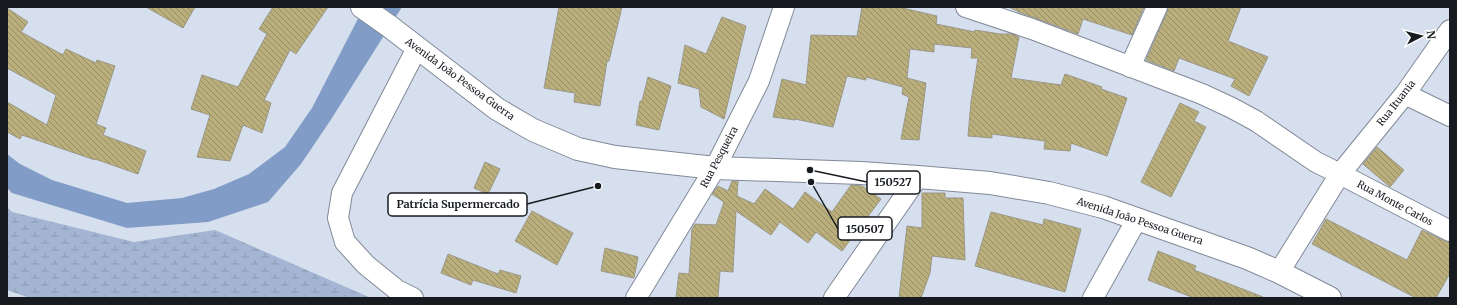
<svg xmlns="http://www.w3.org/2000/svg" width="1457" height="305" font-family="Merriweather,serif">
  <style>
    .wetland { fill: url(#wetland-marsh) }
    .water { fill: #819cc7 }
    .building { fill: url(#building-back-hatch); stroke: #9a9787 }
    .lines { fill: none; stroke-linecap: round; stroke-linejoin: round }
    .street-casing { stroke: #828a98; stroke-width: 22 }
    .primary-casing { stroke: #828a98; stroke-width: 24 }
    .street { stroke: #fff; stroke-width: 20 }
    .primary { stroke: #fff; stroke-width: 22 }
    .labels { text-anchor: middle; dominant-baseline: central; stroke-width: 3.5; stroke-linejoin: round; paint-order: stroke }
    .street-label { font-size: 10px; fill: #171b20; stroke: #fff }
    .leader { fill: none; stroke: #171b20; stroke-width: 1.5 }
    .callout-dot { fill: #171b20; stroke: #fff; stroke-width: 1.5 }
    .callout { fill: #fff; stroke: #171b20; stroke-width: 1.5 }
    .callout-label { font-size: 11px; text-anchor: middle; font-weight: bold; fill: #171b20 }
  </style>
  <defs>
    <pattern id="wetland-marsh" width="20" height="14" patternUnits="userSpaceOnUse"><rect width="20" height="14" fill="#a3b5d2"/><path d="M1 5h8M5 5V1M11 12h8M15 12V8" fill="none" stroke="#8c9bb4"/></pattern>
    <pattern id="building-back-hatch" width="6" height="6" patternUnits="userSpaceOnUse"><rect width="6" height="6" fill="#baaf7c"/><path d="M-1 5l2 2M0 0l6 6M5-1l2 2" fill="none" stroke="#968e65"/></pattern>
  </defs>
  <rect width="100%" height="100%" fill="#d5dfed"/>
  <!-- wetland -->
  <path class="wetland" d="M 7,207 L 12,212 L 134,242 L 215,230 L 371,298 L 30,298 L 7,290 Z"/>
  <!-- water -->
  <path class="water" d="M 364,7 L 402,7 L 330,121 L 301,164 L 268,202 L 208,222 L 127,228 L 12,193 L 7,188 L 7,154 L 20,164 L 52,180 L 127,203 L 182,198 L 214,189 L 249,174 L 285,147 L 312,108 Z"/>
  <!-- building -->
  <path class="building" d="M 146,7 L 195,7 L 183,28 Z
    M 273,7 L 328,7 L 296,54 L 290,50 L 264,100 L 271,103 L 262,133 L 243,125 L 230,161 L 197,157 L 210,115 L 191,109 L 202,75 L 238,87 L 267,34 L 259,29 Z
    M 559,7 L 622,7 L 609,61 L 607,61 L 600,106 L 574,102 L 575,93 L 544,88 Z
    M 862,7 L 898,7 L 937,16 L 936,24 L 975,32 L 975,30 L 1000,34 L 1012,34 L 1019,37 L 1011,78 L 1061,85 L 1065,74 L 1102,87 L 1101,89 L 1127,98 L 1107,156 L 1071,143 L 1070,151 L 1044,149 L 1045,141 L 992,134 L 992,138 L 968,136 L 971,102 L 978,58 L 971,58 L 972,48 L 934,44 L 934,52 L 910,49 L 907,78 L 926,83 L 919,140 L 901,139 L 909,97 L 902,94 L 903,87 L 866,77 L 866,80 L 847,76 L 833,127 L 795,119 L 795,120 L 773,117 L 782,79 L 806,85 L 811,35 L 857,36 Z
    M 1009,7 L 1144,7 L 1132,35 L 1083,19 L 1078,34 L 1019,12 Z
    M 1168,7 L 1241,7 L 1228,41 L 1268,57 L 1249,96 L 1231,86 L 1235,79 L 1179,58 L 1174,71 L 1146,60 L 1167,12 Z
    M 7,8 L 28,22 L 21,32 L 63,55 L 66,49 L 96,63 L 97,60 L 115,66 L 96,124 L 106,128 L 103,135 L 146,151 L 138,174 L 95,159 L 95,160 L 22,135 L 20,139 L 7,132 L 7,102 L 47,125 L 56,95 L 7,68 Z
    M 722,17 L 746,26 L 724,119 L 701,107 L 699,89 L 678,83 L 685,45 L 706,54 Z
    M 648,77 L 671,86 L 659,130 L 636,125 L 640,101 L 642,101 Z
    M 1180,103 L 1199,112 L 1194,121 L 1206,127 L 1171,197 L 1141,182 Z
    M 1377,147 L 1404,170 L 1390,187 L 1363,164 Z
    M 485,162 L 500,169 L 488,194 L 474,188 Z
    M 732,181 L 738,181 L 737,196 L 754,204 L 765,189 L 793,209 L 805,192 L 832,212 L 851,185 L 862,186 L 881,199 L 842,251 L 816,232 L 808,243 L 780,222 L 771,235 L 736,211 L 733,272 L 720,271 L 718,298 L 676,298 L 679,273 L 689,274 L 692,229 L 695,224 L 716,225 L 724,202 L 712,194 L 718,186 L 728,191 Z
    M 922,193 L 945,193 L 945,198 L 963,198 L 965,260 L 932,256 L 930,273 L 921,298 L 899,298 L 907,226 L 922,228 Z
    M 532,211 L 573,233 L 557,265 L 515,241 Z
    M 991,212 L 1043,225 L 1044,219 L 1081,229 L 1065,292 L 975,266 Z
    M 1326,219 L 1407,260 L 1422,230 L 1445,241 L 1450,242 L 1450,273 L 1436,298 L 1416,298 L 1312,244 Z
    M 605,248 L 638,257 L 634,278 L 601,271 Z
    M 1158,251 L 1196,266 L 1194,270 L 1263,297 L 1262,298 L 1194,298 L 1148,280 Z
    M 448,254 L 498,274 L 500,270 L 521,276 L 516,293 L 473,280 L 471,285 L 441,273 Z"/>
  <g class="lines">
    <!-- street casing -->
    <g class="street-casing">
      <path id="street" d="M 966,7 L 1032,29 L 1202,94 L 1232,108 L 1256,121 L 1316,162 L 1340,174 L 1279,272
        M 1450,30 L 1405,94 L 1340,174 L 1450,231
        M 1130,67 L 1157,7
        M 1405,94 L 1450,116
        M 413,298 L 397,290 L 366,265 L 345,242 L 338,218 L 342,193 L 417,48
        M 636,298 L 715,168 L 759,81 L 784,7
        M 834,298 L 918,177
        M 1093,298 L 1137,219"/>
    </g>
    <!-- primary casing -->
    <g class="primary-casing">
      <path id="primary" d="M 362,7 L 389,26 L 497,109 L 533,130 L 578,149 L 615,157 L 715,168 L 861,173 L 918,177 L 990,183 L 1049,193 L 1103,207 L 1247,258 L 1279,272 L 1330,298"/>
    </g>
    <!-- street -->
    <use href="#street" class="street"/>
    <!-- primary -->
    <use href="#primary" class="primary"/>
  </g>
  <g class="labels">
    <!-- street labels -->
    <g class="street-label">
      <text transform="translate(460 79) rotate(36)">Avenida João Pessoa Guerra</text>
      <text transform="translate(1396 103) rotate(-52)">Rua Ituania</text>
      <text transform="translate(719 157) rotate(-62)">Rua Pesqueira</text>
      <text transform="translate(1395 203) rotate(28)">Rua Monte Carlos</text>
      <text transform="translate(1140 221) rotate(18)">Avenida João Pessoa Guerra</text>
    </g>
  </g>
  <!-- callouts -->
  <path class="leader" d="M810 170L867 182M598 186L527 204M811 182L838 229"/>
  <g class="callout-dot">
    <circle cx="810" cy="170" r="4"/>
    <circle cx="598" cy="186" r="4"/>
    <circle cx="811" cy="182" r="4"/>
  </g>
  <g class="callout">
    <rect x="867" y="171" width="53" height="23" rx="4"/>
    <rect x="388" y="193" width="139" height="23" rx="4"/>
    <rect x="838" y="217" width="54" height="23" rx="4"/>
  </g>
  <g class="callout-label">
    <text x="893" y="186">150527</text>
    <text x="458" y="208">Patrícia Supermercado</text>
    <text x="865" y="233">150507</text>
  </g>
  <!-- border -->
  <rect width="1457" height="305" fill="none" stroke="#171b20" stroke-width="16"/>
  <!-- north arrow -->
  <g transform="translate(1421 36) rotate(83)" stroke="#ffffff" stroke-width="3" paint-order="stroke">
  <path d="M0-3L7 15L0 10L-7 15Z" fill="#171b20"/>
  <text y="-6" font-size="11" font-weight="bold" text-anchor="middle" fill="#171b20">N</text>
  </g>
</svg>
